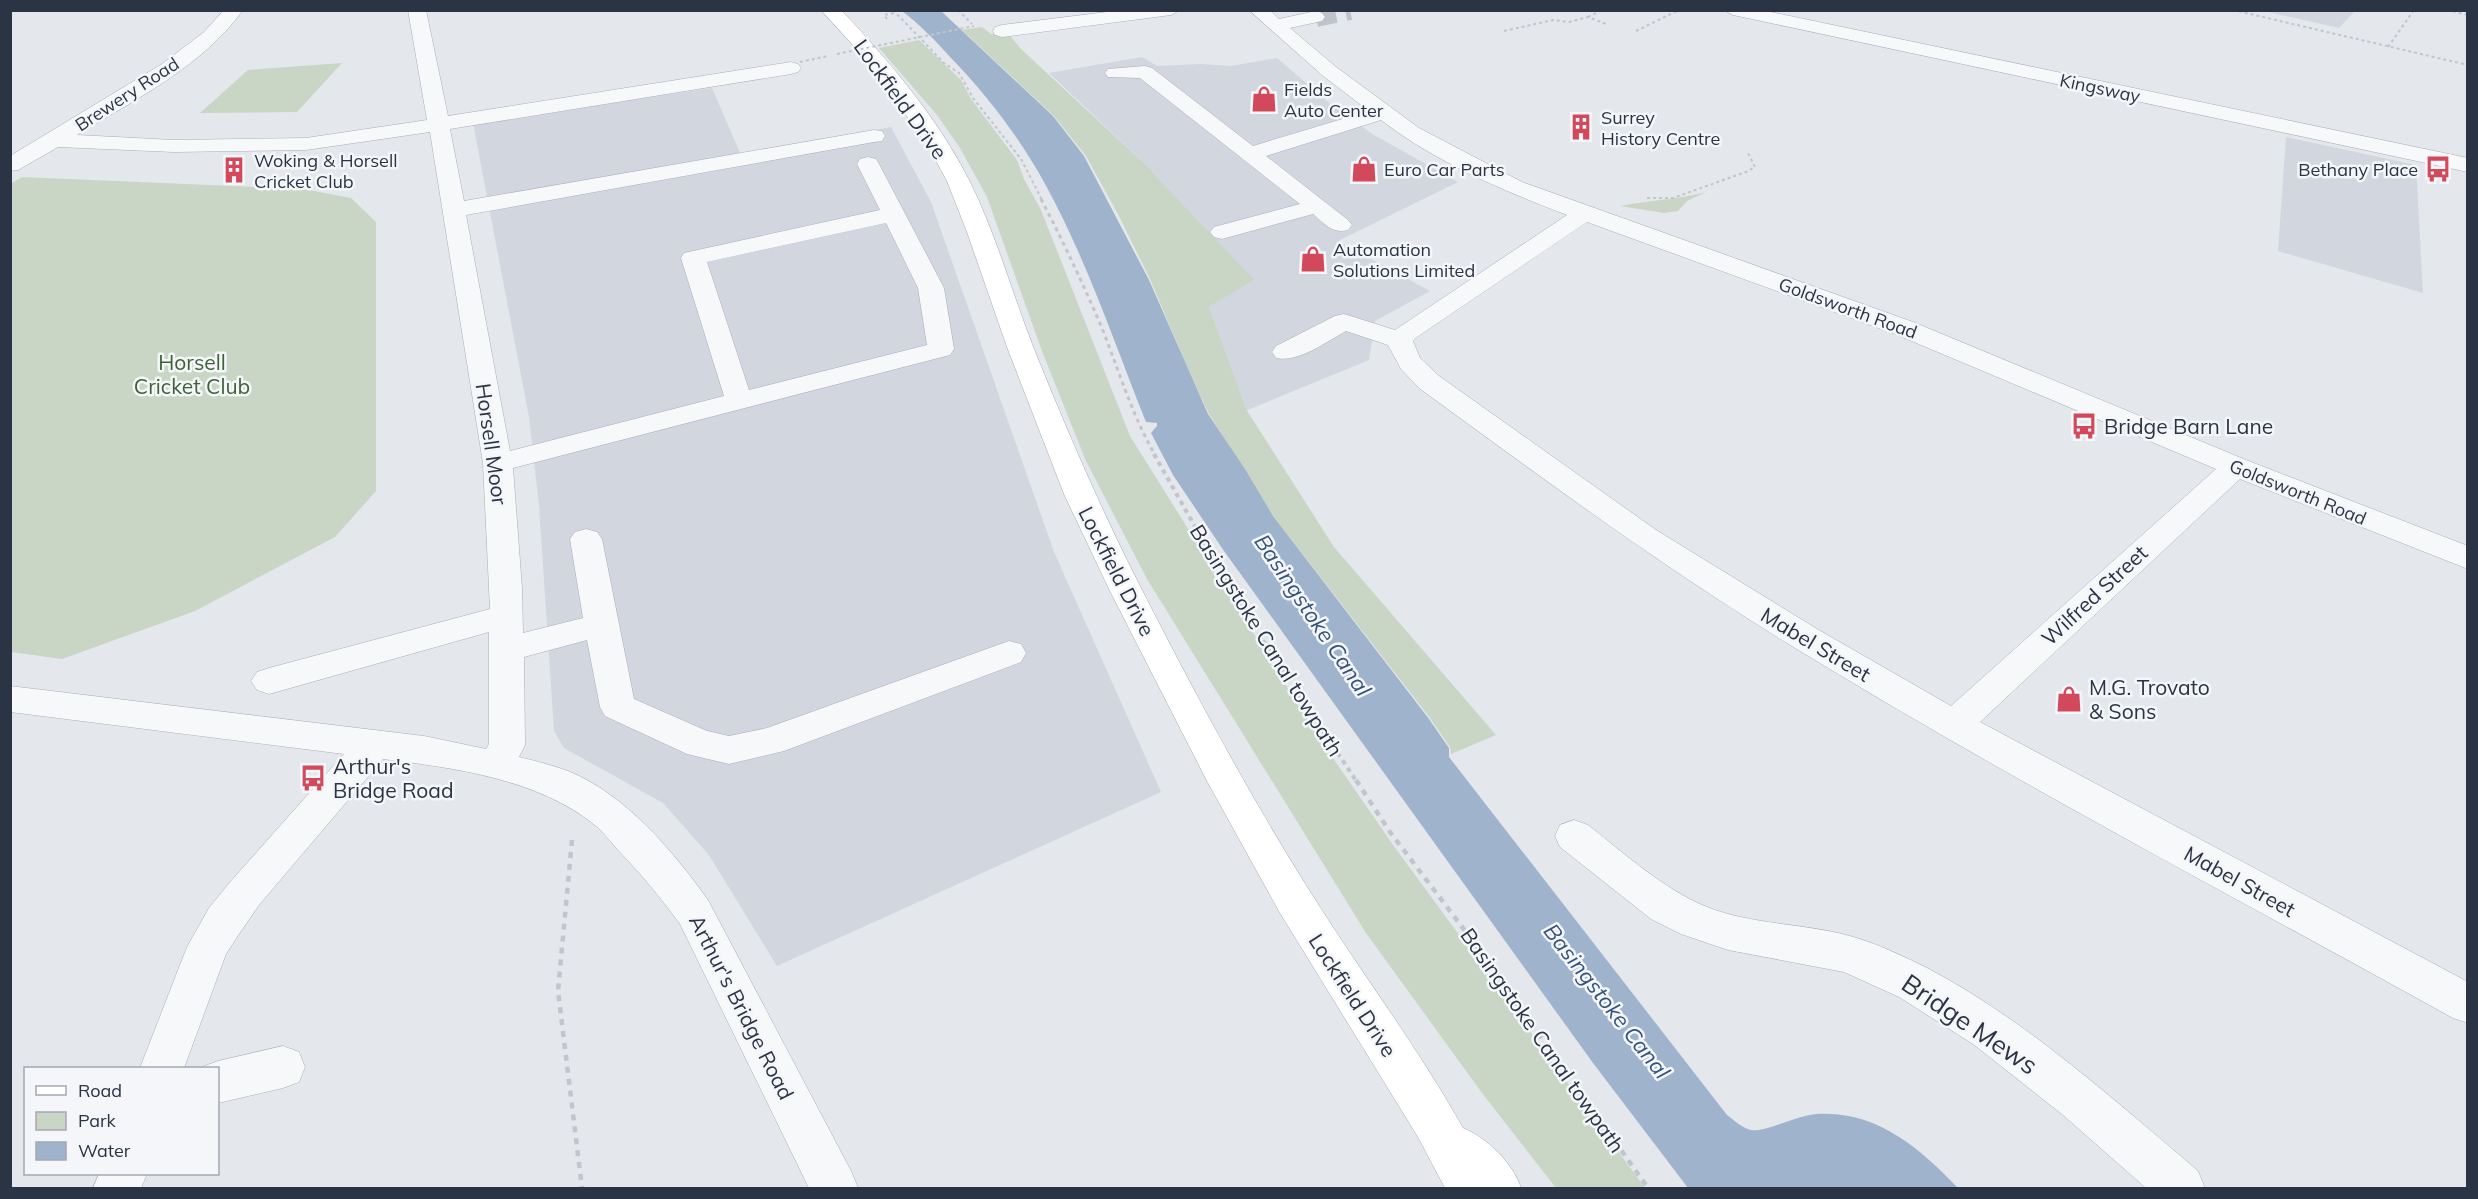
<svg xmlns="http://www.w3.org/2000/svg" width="2478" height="1199" font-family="Mulish,sans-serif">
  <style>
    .built { fill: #d2d6de }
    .green { fill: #c9d6c5 }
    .water { fill: #9fb4cc }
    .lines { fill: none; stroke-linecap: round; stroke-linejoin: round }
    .minor-tunnel { stroke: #bfc3cb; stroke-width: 20; stroke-dasharray: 20 10; stroke-linecap: butt }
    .minor-casing { stroke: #a9aeb7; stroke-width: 1 }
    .major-casing { stroke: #a3abb8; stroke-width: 1 }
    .path-far3 { stroke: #c2c5cb; stroke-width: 2; stroke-dasharray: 3 3; stroke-linecap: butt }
    .path-far2 { stroke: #c2c5cb; stroke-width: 3; stroke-dasharray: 4 4; stroke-linecap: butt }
    .path-far1 { stroke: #c2c5cb; stroke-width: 4; stroke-dasharray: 4.5 4.5; stroke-linecap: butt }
    .path { stroke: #c2c5cb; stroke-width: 4.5; stroke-dasharray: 6 6; stroke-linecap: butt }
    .minor { fill: #f7f8fa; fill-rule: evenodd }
    .major { fill: #fff; fill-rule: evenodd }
    .path-bridge { stroke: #c2c5cb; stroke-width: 2; stroke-dasharray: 3 3; stroke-linecap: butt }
    .labels { text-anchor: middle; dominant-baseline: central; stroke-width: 5; stroke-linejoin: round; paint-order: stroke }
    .far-street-label { font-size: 18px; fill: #2b3445; stroke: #f4f6f9 }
    .far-poi-label { font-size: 18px; fill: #2b3445; stroke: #f4f6f9; text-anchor: start }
    .street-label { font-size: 21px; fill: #2b3445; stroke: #f4f6f9 }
    .park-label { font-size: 21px; fill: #3f6138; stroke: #f4f6f9 }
    .poi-label { font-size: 21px; fill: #2b3445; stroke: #f4f6f9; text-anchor: start }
    .water-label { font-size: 22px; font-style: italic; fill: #34527a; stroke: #f4f6f9 }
    .near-street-label { font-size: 26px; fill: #2b3445; stroke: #f4f6f9 }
  </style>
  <rect width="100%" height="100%" fill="#e4e7ec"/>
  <!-- built -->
  <path class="built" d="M 2264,11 L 2355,11 L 2339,28 Z
    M 1142,57 L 1157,66 L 1201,64 L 1231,66 L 1277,58 L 1333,106 L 1374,135 L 1458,182 L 1338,241 L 1430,291 L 1375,321 L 1369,360 L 1245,411 L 1209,307 L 1253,280 L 1145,164 L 1049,73 Z
    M 712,88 L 741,155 L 891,127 L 931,202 L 1054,552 L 1161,792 L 777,966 L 709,855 L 663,803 L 564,748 L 554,731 L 539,505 L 529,417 L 473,123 Z
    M 2286,137 L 2416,165 L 2423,293 L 2278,251 Z"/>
  <!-- green -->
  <path class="green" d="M 982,27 L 991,34 L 1008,33 L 1021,49 L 1145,164 L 1254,280 L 1209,307 L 1246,409 L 1334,547 L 1496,735 L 1451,754 L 1450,747 L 1430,718 L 1273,516 L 1209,414 L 1191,376 L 1150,279 L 1119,216 L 1086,156 L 1054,116 L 962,30 Z
    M 919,40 L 961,80 L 971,99 L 1017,160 L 1024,179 L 1041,210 L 1130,436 L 1319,738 L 1396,849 L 1645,1188 L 1556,1188 L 1482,1093 L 1366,933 L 1147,579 L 1086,461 L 1042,351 L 987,197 L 960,148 L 937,115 L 879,48 Z
    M 342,63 L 297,112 L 200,113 L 248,70 Z
    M 22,177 L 303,189 L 351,198 L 376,222 L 376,491 L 335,537 L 195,611 L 62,659 L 11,652 L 10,184 Z
    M 1706,192 L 1687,201 L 1678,211 L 1664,213 L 1620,206 C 1650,200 1676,200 1706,192 Z"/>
  <!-- water -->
  <path class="water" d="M 902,11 L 941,11 L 1053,116 L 1084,156 L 1149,280 L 1208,414 L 1245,469 L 1273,516 L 1429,719 L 1449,748 L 1449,757 L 1727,1115 C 1734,1120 1742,1128 1751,1130 C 1764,1133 1797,1115 1817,1114 C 1876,1110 1920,1148 1958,1188 L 1688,1188 L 1593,1063 L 1224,551 L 1173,475 L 1151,433 L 1157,426 L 1157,423 L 1146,422 C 1114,342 1086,258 1044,182 C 1019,137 987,95 951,58 C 936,41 920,25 902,11 Z"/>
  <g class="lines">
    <!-- minor-tunnel -->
    <path class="minor-tunnel" d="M 1316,17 L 1350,10"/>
    <!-- minor casing -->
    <g class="minor-casing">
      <path id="minor" d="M 224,10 L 243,10 C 203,66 134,100 77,135 L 174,140 L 306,138 L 427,120 L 408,10 L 426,10 L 448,116 L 791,62 L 798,64 L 801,68 L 798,72 L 791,74 L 450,129 L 464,201 L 874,130 L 882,131 L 885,136 L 882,141 L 874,142 L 466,215 L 510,451 L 724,396 L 681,258 L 684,253 L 693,251 L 880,210 L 857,164 L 860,159 L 868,157 L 876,159 L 879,164 L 944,288 L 954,349 L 950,355 L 513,468 L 522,588 L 523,633 L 583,618 L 570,539 L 575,532 L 586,529 L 597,532 L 602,539 L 634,699 L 707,731 L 729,736 L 767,728 L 1009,641 L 1021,644 L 1026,653 L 1021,662 L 784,751 L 729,764 L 687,754 L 605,716 L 600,707 L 587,640 L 524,657 L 525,745 L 519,757 C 535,761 552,765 568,771 C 625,794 673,851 708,900 L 851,1171 L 858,1188 L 809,1188 L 680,924 C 661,898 641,874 618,850 C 611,842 604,833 596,826 C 539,779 455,768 383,759 L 259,905 L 239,934 L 226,954 L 184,1068 L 140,1068 L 187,947 L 209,908 L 231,881 L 344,754 L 10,712 L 10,686 L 424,736 L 486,749 L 489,744 L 489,632 L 269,694 L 257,690 L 251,681 L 257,672 L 269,668 L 490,609 L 483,463 L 430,132 L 306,150 L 174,152 L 58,147 L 18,170 L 10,171 L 10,156 L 162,64 L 204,32 ZM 886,223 L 918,288 L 927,345 L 749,390 L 707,262 Z
        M 1123,10 L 1180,10 L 1171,15 L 1002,37 L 995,35 L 993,31 L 995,27 L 1002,25 Z
        M 1249,10 L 1270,10 L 1279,19 L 1316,11 L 1322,13 L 1325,17 L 1322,21 L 1290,28 L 1336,67 L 1419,128 L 1522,182 L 1913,322 L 2246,460 L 2468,546 L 2468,569 L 2240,479 L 1980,722 L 2468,982 L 2468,1023 L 2453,1018 C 2233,896 2009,779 1795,648 C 1664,568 1542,478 1419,388 L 1401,369 L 1388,345 L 1346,331 C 1326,342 1298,363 1276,358 L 1272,352 L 1276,346 L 1335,316 L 1344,314 L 1395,330 L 1567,215 C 1502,190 1437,163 1381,120 L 1266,156 L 1348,220 L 1352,225 L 1348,230 C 1332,234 1325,224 1313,214 L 1222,239 L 1214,237 L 1210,232 L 1214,227 L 1300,204 L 1140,78 L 1108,77 L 1105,73 L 1108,69 L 1145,66 L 1152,68 L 1253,146 L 1369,111 L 1322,75 ZM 1587,222 L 1895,334 L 2216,469 L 1951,706 L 1817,629 L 1656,530 L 1439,376 L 1420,358 L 1413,341 L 1417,337 Z
        M 1724,10 L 1761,10 L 2468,158 L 2468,172 L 1733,15 Z
        M 1574,820 L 1588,825 C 1625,854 1663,889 1707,907 C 1752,925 1803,923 1850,936 C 1876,943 1905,957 1929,969 C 2027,1021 2114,1100 2198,1171 L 2205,1188 L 2146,1188 L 2063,1115 L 1973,1044 L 1899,997 L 1844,972 L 1728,950 L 1681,934 L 1651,919 L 1560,847 L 1555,836 L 1560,825 Z
        M 283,1046 L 299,1052 L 305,1067 L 299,1082 L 283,1088 L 218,1103 L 218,1068 L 201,1068 L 202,1067 L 218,1061 Z
        M 99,1174 L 147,1174 L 141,1188 L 93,1188 Z"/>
    </g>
    <!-- major casing -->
    <g class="major-casing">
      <path id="major" d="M 821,10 L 841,10 C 889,61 937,117 969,180 C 996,234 1012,293 1034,349 C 1067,431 1102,512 1142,590 C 1194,692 1248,793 1309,890 C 1359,970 1417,1046 1463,1128 C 1487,1138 1513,1163 1521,1188 L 1445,1188 L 1418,1137 L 1280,913 L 1207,781 L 1110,591 L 1064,494 L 1007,347 L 967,232 L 947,181 L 929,148 L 872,66 Z"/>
    </g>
    <!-- path-far3 -->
    <path class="path-far3" d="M 893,10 L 944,63 L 959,73 L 973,98 L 1021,159 L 1042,200
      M 958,10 L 972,24
      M 2233,10 L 2468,65
      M 2447,10 L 2468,15
      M 1588,17 L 1602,10
      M 887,19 L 884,15 L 895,13
      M 1504,31 L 1553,20 L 1569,22 L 1588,17 L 1606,24
      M 1636,31 L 1679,10
      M 2388,47 L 2414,10
      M 1647,198 L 1673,198 L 1746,172 L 1755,167 L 1748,153"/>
    <!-- path-far2 -->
    <path class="path-far2" d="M 1041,199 C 1063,241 1083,284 1102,328 C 1119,371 1132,415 1155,455"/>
    <!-- path-far1 -->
    <path class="path-far1" d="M 1154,454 L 1238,603 L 1357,782"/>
    <!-- path -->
    <path class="path" d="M 1356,780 L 1390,832 L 1469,936 L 1648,1188
      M 572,840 L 558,991 L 582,1188"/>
    <!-- minor -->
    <use href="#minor" class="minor"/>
    <!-- major -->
    <use href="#major" class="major"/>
    <!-- path-bridge -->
    <path class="path-bridge" d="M 837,54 L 974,26
      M 800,62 L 828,56"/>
  </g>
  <!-- icons -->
  <defs>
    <g id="shop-bare" transform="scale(2.07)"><path d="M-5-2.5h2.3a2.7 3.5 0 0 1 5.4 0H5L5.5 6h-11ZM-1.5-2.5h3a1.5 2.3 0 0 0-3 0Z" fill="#d1495b" stroke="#f4f6f9" stroke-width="2.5" paint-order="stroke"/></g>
    <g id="building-bare" transform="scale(2.07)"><path d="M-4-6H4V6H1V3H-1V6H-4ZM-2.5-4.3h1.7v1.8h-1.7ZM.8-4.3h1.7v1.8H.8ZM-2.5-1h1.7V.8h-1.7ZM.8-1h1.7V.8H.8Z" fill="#d1495b" stroke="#f4f6f9" stroke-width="2.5" paint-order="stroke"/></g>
    <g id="bus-bare" transform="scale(2.07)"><path d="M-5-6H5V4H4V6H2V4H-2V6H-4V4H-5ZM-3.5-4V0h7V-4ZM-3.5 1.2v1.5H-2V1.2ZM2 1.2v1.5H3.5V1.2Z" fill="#d1495b" stroke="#f4f6f9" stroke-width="2.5" paint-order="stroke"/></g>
  </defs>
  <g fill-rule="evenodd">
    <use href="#shop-bare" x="1264" y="99"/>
    <use href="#building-bare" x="1581" y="127"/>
    <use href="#shop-bare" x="1364" y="169"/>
    <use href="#bus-bare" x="2438" y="169"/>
    <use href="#building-bare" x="234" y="170"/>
    <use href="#shop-bare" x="1313" y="259"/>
    <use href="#bus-bare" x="2084" y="426"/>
    <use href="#shop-bare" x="2069" y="699"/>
    <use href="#bus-bare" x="313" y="778"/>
  </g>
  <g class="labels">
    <!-- far-street labels -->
    <g class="far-street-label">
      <text transform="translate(2100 88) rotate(12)">Kingsway</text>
      <text transform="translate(127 94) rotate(-33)">Brewery Road</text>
      <text transform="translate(1848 308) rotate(20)">Goldsworth Road</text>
      <text transform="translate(2298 492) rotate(22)">Goldsworth Road</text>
    </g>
    <!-- far-poi labels -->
    <g class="far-poi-label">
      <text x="1284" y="89">Fields<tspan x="1284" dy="21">Auto Center</tspan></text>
      <text x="1601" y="117">Surrey<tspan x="1601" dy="21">History Centre</tspan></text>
      <text x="254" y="160">Woking &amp; Horsell<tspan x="254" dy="21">Cricket Club</tspan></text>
      <text x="1384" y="169">Euro Car Parts</text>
      <text x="2418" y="169" text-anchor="end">Bethany Place</text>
      <text x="1333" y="249">Automation<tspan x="1333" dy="21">Solutions Limited</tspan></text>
    </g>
    <!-- street labels -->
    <g class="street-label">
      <text transform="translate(901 99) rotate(54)">Lockfield Drive</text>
      <text transform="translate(492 444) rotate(82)">Horsell Moor</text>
      <text transform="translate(1117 571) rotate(63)">Lockfield Drive</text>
      <text transform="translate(2094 595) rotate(-43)">Wilfred Street</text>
      <text transform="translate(1267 640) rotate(58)">Basingstoke Canal towpath</text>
      <text transform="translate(1816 644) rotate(31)">Mabel Street</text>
      <text transform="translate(2240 881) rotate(29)">Mabel Street</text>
      <text transform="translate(1353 995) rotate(57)">Lockfield Drive</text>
      <text transform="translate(742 1007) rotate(63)">Arthur's Bridge Road</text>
      <text transform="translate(1543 1040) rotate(55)">Basingstoke Canal towpath</text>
    </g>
    <!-- park labels -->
    <g class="park-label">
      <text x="192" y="362">Horsell<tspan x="192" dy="24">Cricket Club</tspan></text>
    </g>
    <!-- poi labels -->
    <g class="poi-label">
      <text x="2104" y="426">Bridge Barn Lane</text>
      <text x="2089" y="687">M.G. Trovato<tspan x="2089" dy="24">&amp; Sons</tspan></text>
      <text x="333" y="766">Arthur's<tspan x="333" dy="24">Bridge Road</tspan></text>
    </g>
    <!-- water labels -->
    <g class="water-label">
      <text transform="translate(1313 615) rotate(56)">Basingstoke Canal</text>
      <text transform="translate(1607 1001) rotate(52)">Basingstoke Canal</text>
    </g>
    <!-- near-street labels -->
    <g class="near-street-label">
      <text transform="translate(1970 1024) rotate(34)">Bridge Mews</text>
    </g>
  </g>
  <!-- border -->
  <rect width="2478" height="1199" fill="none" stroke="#2b3445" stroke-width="24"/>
  <!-- legend -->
  <rect x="24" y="1067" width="195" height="108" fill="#f4f6f9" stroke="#a4a8b1" stroke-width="1.5"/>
  <rect x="36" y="1086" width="30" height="9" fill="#ffffff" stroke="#a4a8b1" stroke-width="1.5"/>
  <text x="78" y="1097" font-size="18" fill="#2b3445">Road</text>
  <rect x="36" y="1112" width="30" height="18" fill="#c9d6c5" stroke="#a4a8b1" stroke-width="1.5"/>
  <text x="78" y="1127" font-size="18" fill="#2b3445">Park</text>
  <rect x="36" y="1142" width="30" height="18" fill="#9fb4cc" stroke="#a4a8b1" stroke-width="1.5"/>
  <text x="78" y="1157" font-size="18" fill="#2b3445">Water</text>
</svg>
